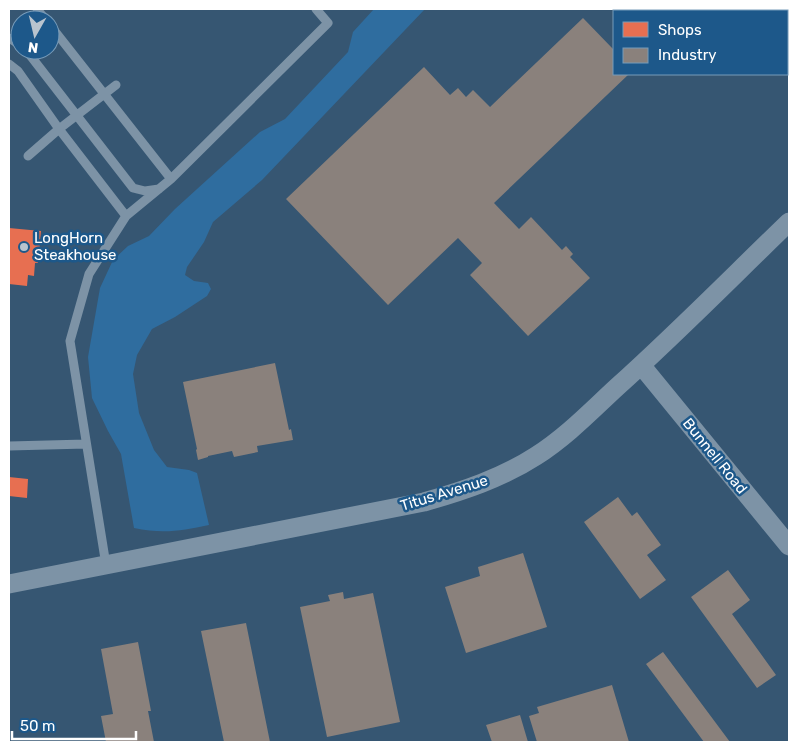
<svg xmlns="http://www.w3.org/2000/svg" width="798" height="751" font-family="Rubik,sans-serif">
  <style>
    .green { fill: #2f6d9f }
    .shops { fill: #e76f51 }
    .industry { fill: #8a817c }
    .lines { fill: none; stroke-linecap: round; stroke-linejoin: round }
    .lane { stroke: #7d93a6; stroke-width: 9 }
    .street { stroke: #7d93a6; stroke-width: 19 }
    .poi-dot { fill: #b9c4ce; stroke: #1d588a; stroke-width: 2 }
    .labels { text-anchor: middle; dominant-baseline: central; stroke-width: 5; stroke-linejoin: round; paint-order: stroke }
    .poi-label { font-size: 15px; fill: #fff; stroke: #1d588a; text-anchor: start }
    .street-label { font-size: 15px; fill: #fff; stroke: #1d588a }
  </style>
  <rect width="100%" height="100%" fill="#365672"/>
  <!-- green -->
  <path class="green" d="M 374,9 L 425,9 L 262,180 L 213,222 L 204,242 L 187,267 L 185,275 L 194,281 L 208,283 L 211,289 L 207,296 L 175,317 L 152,329 L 137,355 L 133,374 L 139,413 L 154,450 L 167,467 L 189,470 L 197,473 L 209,525 C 182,531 162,534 134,528 L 121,454 L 108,431 L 92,398 L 88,357 L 100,288 L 113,260 L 128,246 L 149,236 L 175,209 L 260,132 L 285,119 L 348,52 L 353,32 Z"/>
  <!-- shops -->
  <path class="shops" d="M 9,228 L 41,231 L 38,263 L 35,263 L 34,276 L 28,275 L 27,286 L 9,284 Z
    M 9,477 L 28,479 L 27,498 L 9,496 Z"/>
  <!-- industry -->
  <path class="industry" d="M 740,9 L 789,9 L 789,37 L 787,34 L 787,11 L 743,11 Z
    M 583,18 L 614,50 L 614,74 L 629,74 L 494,203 L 519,229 L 531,217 L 562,250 L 566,246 L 573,254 L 570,257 L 590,278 L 528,336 L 470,275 L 482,263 L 458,238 L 388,305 L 286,199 L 424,67 L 450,95 L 458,88 L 466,97 L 473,90 L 490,107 Z
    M 275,363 L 289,430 L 291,429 L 293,440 L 257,446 L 258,452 L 234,457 L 232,451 L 208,456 L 208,457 L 198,460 L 196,450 L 197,449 L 183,382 Z
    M 618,497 L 632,516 L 637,512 L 661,545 L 647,555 L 666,580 L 640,599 L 584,522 Z
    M 523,553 L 547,627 L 466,653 L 445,587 L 480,576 L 478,567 Z
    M 728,570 L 750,600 L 732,614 L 776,675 L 757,688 L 691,597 Z
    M 343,592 L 344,599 L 373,593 L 400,722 L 327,737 L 300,607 L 330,601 L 328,595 Z
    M 246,623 L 270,742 L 224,742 L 201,631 Z
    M 138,642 L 151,711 L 148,711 L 154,742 L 106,742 L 101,716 L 113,714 L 101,649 Z
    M 663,652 L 730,742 L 704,742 L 646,664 Z
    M 612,685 L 629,742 L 537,742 L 529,716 L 539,713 L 537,707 Z
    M 520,715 L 528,742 L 492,742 L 486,725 Z"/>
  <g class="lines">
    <!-- lane -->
    <path class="lane" d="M 37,9 L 46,20
      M 50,25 L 171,179
      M 9,38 L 20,45
      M 26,50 L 133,188 L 145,191 L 159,189
      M 9,64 L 18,71 L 59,129 L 126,216
      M 28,156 L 59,129 L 116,85
      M 9,446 L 86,444
      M 106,565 L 70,341 L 89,274 L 126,216 L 171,179 L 328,23 L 316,9"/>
    <!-- street -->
    <path class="street" d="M 641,365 L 789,546
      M 9,584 L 424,502 C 463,491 502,478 536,456 C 566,437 591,411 617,387 C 676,334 732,277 789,222"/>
  </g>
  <!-- markers -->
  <circle class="poi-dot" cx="24" cy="247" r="5"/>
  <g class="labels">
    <!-- poi labels -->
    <g class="poi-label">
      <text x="34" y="238">LongHorn<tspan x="34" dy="17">Steakhouse</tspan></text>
    </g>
    <!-- street labels -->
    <g class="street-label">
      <text transform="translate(715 456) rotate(51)">Bunnell Road</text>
      <text transform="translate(444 493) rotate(-17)">Titus Avenue</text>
    </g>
  </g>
  <!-- border -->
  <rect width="798" height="751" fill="none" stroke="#ffffff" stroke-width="20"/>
  <!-- legend -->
  <rect x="613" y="10" width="175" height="65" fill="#1d588a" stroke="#779bb9"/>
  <rect x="623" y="22" width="25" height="15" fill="#e76f51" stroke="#779bb9"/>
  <text x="658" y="35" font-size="15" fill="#ffffff">Shops</text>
  <rect x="623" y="48" width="25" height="15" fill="#8a817c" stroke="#779bb9"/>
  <text x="658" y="60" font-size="15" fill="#ffffff">Industry</text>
  <!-- north arrow -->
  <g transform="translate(35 35) rotate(188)"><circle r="24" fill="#1d588a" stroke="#779bb9"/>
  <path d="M0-4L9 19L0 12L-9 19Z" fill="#b9c4ce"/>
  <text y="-8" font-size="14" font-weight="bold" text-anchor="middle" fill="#ffffff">N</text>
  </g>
  <!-- scale -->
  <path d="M12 731v8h124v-8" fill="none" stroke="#ffffff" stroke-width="2.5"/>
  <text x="20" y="731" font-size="15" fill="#ffffff" stroke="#1d588a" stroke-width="4" paint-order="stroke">50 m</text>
</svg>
